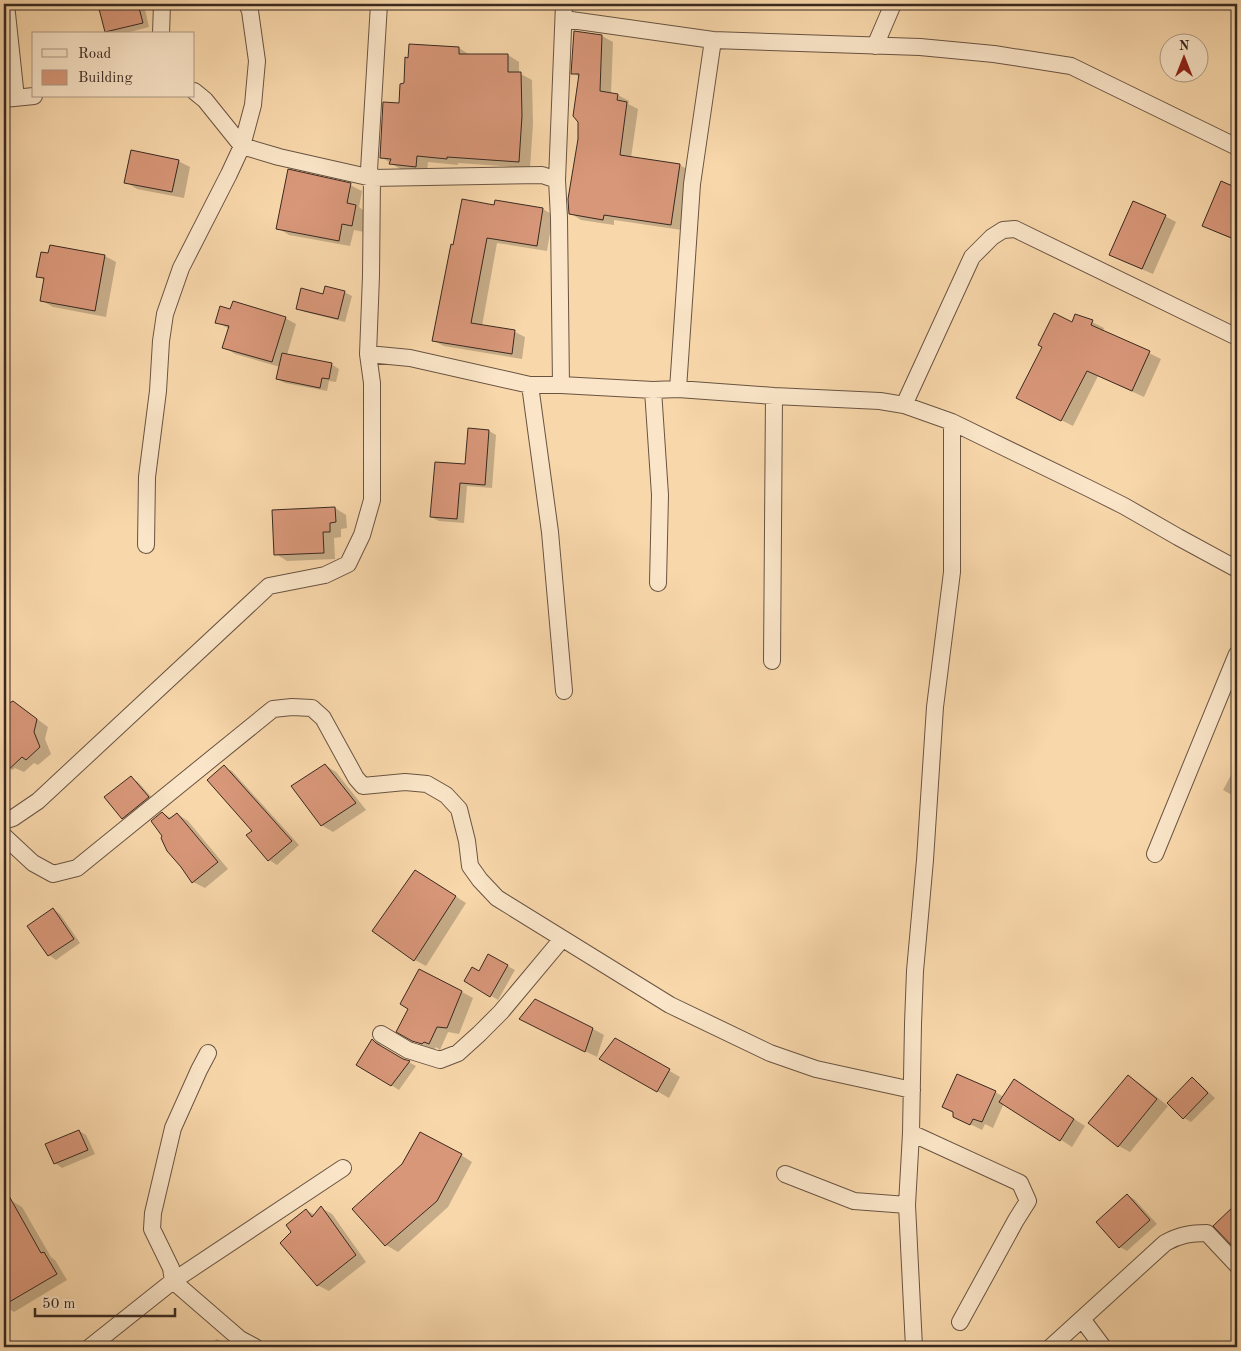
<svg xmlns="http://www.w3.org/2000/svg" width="1241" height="1351" font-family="'Old Standard TT',serif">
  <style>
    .shadow { fill: #0003 }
    .building { fill: #d89779; stroke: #392920 }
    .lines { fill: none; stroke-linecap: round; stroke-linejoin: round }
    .minor-casing { stroke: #695442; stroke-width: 18 }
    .minor { stroke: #fae5c8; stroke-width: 16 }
  </style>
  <rect width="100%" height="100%" fill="#f8d7aa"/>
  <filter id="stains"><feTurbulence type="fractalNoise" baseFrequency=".004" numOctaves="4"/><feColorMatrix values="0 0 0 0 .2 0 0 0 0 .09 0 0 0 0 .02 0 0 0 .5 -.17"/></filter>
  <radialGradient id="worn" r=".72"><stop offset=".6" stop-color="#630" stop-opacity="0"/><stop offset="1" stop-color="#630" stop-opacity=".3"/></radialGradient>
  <!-- shadow -->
  <path class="shadow" d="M 125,4 L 141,4 L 144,5 L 149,27 L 122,34 L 110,34 L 106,32 L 101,10 Z
    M 575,33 L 602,36 L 613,42 L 611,94 L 618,95 L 629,101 L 628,104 L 638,109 L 631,158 L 680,165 L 690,171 L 682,230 L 614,220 L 614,225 L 581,220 L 570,213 L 579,139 L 580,77 L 573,73 Z
    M 459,48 L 470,55 L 508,55 L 519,62 L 519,73 L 532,80 L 533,124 L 530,168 L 458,163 L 458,165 L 428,162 L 427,172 L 402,170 L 381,157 L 400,105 Z
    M 178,161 L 190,167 L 184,198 L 137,189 L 126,182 Z
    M 1221,183 L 1237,189 L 1237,241 L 1215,232 L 1204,225 Z
    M 350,185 L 362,191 L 359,207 L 367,213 L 364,232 L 354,230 L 350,246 L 289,235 L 278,228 Z
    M 496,202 L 543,209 L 553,215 L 547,251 L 497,243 L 482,326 L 515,332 L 525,337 L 522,359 L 444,346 L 434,341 L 496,207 Z
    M 1165,216 L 1176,222 L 1153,274 L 1122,261 L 1111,254 Z
    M 105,256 L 116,262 L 106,317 L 53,307 L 41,300 L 45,280 L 38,276 Z
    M 344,292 L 352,296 L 345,322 L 305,312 L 298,308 L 324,295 Z
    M 1076,315 L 1092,322 L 1104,328 L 1103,332 L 1149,353 L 1161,359 L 1144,397 L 1098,376 L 1073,426 L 1029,404 Z
    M 285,318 L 296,324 L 287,355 L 331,364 L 339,369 L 336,382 L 329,381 L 327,391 L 285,383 L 277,379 L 280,367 L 235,354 L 224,347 L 229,329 L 217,322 Z
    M 489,431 L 496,435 L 492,488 L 467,486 L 464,523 L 439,521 L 431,517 Z
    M 335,508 L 346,515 L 347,528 L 341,529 L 341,537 L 334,538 L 335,559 L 287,561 L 276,554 Z
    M 13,703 L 25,710 L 48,727 L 45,739 L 51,754 L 38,765 L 34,763 L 24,772 L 15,768 L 12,770 L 4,765 L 4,707 Z
    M 1237,764 L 1237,798 L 1223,790 Z
    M 325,765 L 336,772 L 366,810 L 333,832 L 321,825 Z
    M 224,767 L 232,771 L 299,845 L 277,865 L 269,860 L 248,835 L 253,831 Z
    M 131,778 L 138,782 L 155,801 L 130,822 L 122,818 Z
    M 163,813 L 171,818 L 177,814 L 188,821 L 228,869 L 205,888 L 193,882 Z
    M 427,878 L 466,903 L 426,966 L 415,960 Z
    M 53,909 L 60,914 L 80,943 L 56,960 L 49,955 Z
    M 489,956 L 515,970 L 498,1000 L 466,980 L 479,972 Z
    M 462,992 L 473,998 L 459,1034 L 448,1032 L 440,1050 L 436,1047 L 434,1050 L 425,1047 L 398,1031 Z
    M 532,1025 L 593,1029 L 604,1035 L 597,1057 Z
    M 373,1040 L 380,1044 L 383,1048 L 416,1066 L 399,1090 L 358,1065 Z
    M 616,1040 L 680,1077 L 669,1098 L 601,1059 Z
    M 1128,1076 L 1139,1083 L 1168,1106 L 1130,1152 L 1119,1146 Z
    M 1192,1079 L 1199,1083 L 1215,1098 L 1191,1122 L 1184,1118 Z
    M 1026,1088 L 1085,1126 L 1072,1147 L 1004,1103 L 993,1128 L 985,1124 L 982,1130 L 954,1116 L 995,1092 L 1004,1097 Z
    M 79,1131 L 86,1135 L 95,1154 L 62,1168 L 55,1163 Z
    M 461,1155 L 472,1162 L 448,1207 L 398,1252 L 386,1245 L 354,1209 Z
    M 1127,1195 L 1134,1199 L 1157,1224 L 1127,1251 L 1120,1247 Z
    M 10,1200 L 22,1207 L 51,1257 L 55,1260 L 67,1280 L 14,1312 L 4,1306 L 4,1204 Z
    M 321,1208 L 332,1214 L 366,1262 L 329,1291 L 317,1285 L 292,1232 L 306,1210 L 315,1215 Z
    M 217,1339 L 228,1345 L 229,1347 L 206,1347 Z"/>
  <!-- building -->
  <path class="building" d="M 120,4 L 138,4 L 143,23 L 105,32 L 99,9 Z
    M 574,31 L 602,35 L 600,91 L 618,94 L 617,100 L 627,102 L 620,155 L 680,164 L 671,225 L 604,215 L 603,220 L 569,214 L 568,199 L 578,139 L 578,122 L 573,116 L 579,74 L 571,74 Z
    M 409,44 L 459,47 L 459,54 L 508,54 L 508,72 L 521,72 L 522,116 L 519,162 L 447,157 L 447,159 L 417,156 L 416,167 L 389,164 L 391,159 L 380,158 L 383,102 L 399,103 L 400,84 L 404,83 L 405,57 L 408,58 Z
    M 131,150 L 179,160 L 172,192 L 124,183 Z
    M 288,169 L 351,183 L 347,203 L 356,205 L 352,226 L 342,224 L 339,241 L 276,229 Z
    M 1221,181 L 1237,188 L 1237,231 L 1234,239 L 1202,226 Z
    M 462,199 L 494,205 L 495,200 L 543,208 L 537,246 L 487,238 L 471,323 L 515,330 L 512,354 L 432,341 L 451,244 L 453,245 Z
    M 1133,201 L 1166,215 L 1142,269 L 1109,255 Z
    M 50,245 L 105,255 L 95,311 L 40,301 L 44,278 L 36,277 L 41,252 L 48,253 Z
    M 325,286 L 345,291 L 338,319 L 296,309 L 301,288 L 323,294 Z
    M 233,301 L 286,317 L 272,362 L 222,348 L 229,326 L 215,323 L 220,306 L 230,309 Z
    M 1054,313 L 1072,322 L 1075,314 L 1093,320 L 1091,325 L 1150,351 L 1132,391 L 1087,371 L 1061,421 L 1016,398 L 1042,347 L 1038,345 Z
    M 282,353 L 332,363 L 329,379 L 322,378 L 320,388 L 276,379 Z
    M 468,428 L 489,430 L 485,485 L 460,483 L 457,519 L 430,517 L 435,462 L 465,464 Z
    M 335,507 L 336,522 L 330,523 L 330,532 L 323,532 L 324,553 L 274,555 L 272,510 Z
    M 13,701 L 37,719 L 34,732 L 40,747 L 26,760 L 22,757 L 4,774 L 4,706 Z
    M 325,764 L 356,803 L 321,826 L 291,786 Z
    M 224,765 L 292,841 L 268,861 L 246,835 L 252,831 L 207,780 Z
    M 131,776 L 149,797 L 122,819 L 104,797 Z
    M 162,812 L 169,819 L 177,813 L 218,862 L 192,883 L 181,867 L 167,851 L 161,838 L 162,836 L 151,821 Z
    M 415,870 L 456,896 L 414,961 L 372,931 Z
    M 53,908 L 74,939 L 48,956 L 27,926 Z
    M 488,954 L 508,965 L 490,997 L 464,981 L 472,967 L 479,971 Z
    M 419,969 L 462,991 L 447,1028 L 437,1027 L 429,1044 L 424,1042 L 422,1044 L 412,1041 L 396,1032 L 408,1009 L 400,1004 Z
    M 535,999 L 593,1028 L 585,1052 L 519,1019 Z
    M 615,1038 L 670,1069 L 657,1092 L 599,1059 Z
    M 372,1039 L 376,1043 L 403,1059 L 410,1061 L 391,1086 L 356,1065 Z
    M 957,1074 L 996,1091 L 982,1122 L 973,1119 L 970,1125 L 953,1117 L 953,1112 L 942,1107 Z
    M 1128,1075 L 1157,1099 L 1118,1147 L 1088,1123 Z
    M 1192,1077 L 1208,1093 L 1183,1119 L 1167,1103 Z
    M 1014,1079 L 1074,1119 L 1060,1141 L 999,1102 Z
    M 79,1130 L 88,1150 L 54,1164 L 45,1144 Z
    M 420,1132 L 462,1154 L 437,1201 L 385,1246 L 352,1209 L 402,1164 Z
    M 4,1187 L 41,1253 L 44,1252 L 57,1274 L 4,1305 Z
    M 1127,1194 L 1150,1220 L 1119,1248 L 1096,1222 Z
    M 1237,1203 L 1237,1251 L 1213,1226 Z
    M 321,1206 L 356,1255 L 317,1286 L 280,1243 L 291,1232 L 286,1225 L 306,1209 L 312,1217 Z"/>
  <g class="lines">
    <!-- minor casing -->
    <g class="minor-casing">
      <path id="minor" d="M 6,4 L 16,98
        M 564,19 L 713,40 L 692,184 L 678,389
        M 161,34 L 162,4
        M 713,40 L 920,47 L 994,54 L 1071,66 L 1237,147
        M 875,46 L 893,4
        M 194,91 L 205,100 L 242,146 L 279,157 L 372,178 L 542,175 L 557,180
        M 4,99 L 34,96
        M 368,354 L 371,276 L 372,178 L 369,170 L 379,4
        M 530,385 L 550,532 L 564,691
        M 561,385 L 559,218 L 557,180 L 564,4
        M 653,390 L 660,495 L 658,583
        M 904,405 L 972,257 L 992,237 L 1003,230 L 1015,229 L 1237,337
        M 146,545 L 147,477 L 158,391 L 161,341 L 165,314 L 181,268 L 229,174 L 242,146 L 253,105 L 257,61 L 250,11 L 247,4
        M 772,661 L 774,396
        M 4,821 L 13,818 L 38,801 L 269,586 L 325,575 L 348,564 L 362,535 L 372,500 L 372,383 L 368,354 L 410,358 L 530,385 L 561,385 L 653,390 L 678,389 L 774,396 L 880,401 L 904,405 L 952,422 L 1088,488 L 1124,506 L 1178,537 L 1237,569
        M 4,836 L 33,863 L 53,874 L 77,868 L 273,709 L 292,707 L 312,708 L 323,718 L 356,778 L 363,786 L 405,782 L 427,784 L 446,795 L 459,809 L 467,841 L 470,866 L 480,880 L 497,898 L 670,1005 L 770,1053 L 816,1069 L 912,1090
        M 1155,854 L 1237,654
        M 381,1034 L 408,1050 L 440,1060 L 458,1053 L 479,1034 L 501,1012 L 562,939
        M 911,1133 L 1020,1183 L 1028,1201 L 1016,1220 L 960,1322
        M 785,1174 L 854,1201 L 907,1205
        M 1082,1319 L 1103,1347
        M 90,1347 L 173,1281 L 171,1268 L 152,1229 L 153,1213 L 173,1128 L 199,1070 L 208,1053
        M 255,1347 L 240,1339 L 173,1281 L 343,1168
        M 914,1347 L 907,1205 L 911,1133 L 913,1024 L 915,971 L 925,860 L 935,707 L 952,572 L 952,422
        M 1051,1347 L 1165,1243 C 1179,1235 1191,1233 1207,1233 L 1237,1265"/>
    </g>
    <!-- minor -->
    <use href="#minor" class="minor"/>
  </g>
  <!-- margin -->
  <rect width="1241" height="1351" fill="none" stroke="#f8d7aa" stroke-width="20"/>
  <rect x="5" y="5" width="1231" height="1341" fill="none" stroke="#392920" stroke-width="2.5"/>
  <rect x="10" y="10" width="1221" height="1331" fill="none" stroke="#392920"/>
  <!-- legend -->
  <rect x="32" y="32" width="162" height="65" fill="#fae5c8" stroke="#ad9a85"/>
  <rect x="42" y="49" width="25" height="8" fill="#fae5c8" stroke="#ad9a85"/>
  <text x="78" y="58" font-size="15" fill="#392920">Road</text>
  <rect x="42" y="70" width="25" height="15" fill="#d89779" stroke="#ad9a85"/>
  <text x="78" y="82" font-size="15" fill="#392920">Building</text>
  <!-- north arrow -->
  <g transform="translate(1184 58)"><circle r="24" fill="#fae5c8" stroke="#ad9a85"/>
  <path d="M0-4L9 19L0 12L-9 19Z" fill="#8f2418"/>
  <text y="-8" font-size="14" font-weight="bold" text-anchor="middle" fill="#392920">N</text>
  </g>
  <!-- scale -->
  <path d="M35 1308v8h140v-8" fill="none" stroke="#392920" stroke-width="2.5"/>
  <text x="42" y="1308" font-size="15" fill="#392920" stroke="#fae5c8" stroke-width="4" paint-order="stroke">50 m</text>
  <rect width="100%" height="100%" filter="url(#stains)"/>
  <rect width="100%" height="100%" fill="url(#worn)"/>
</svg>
